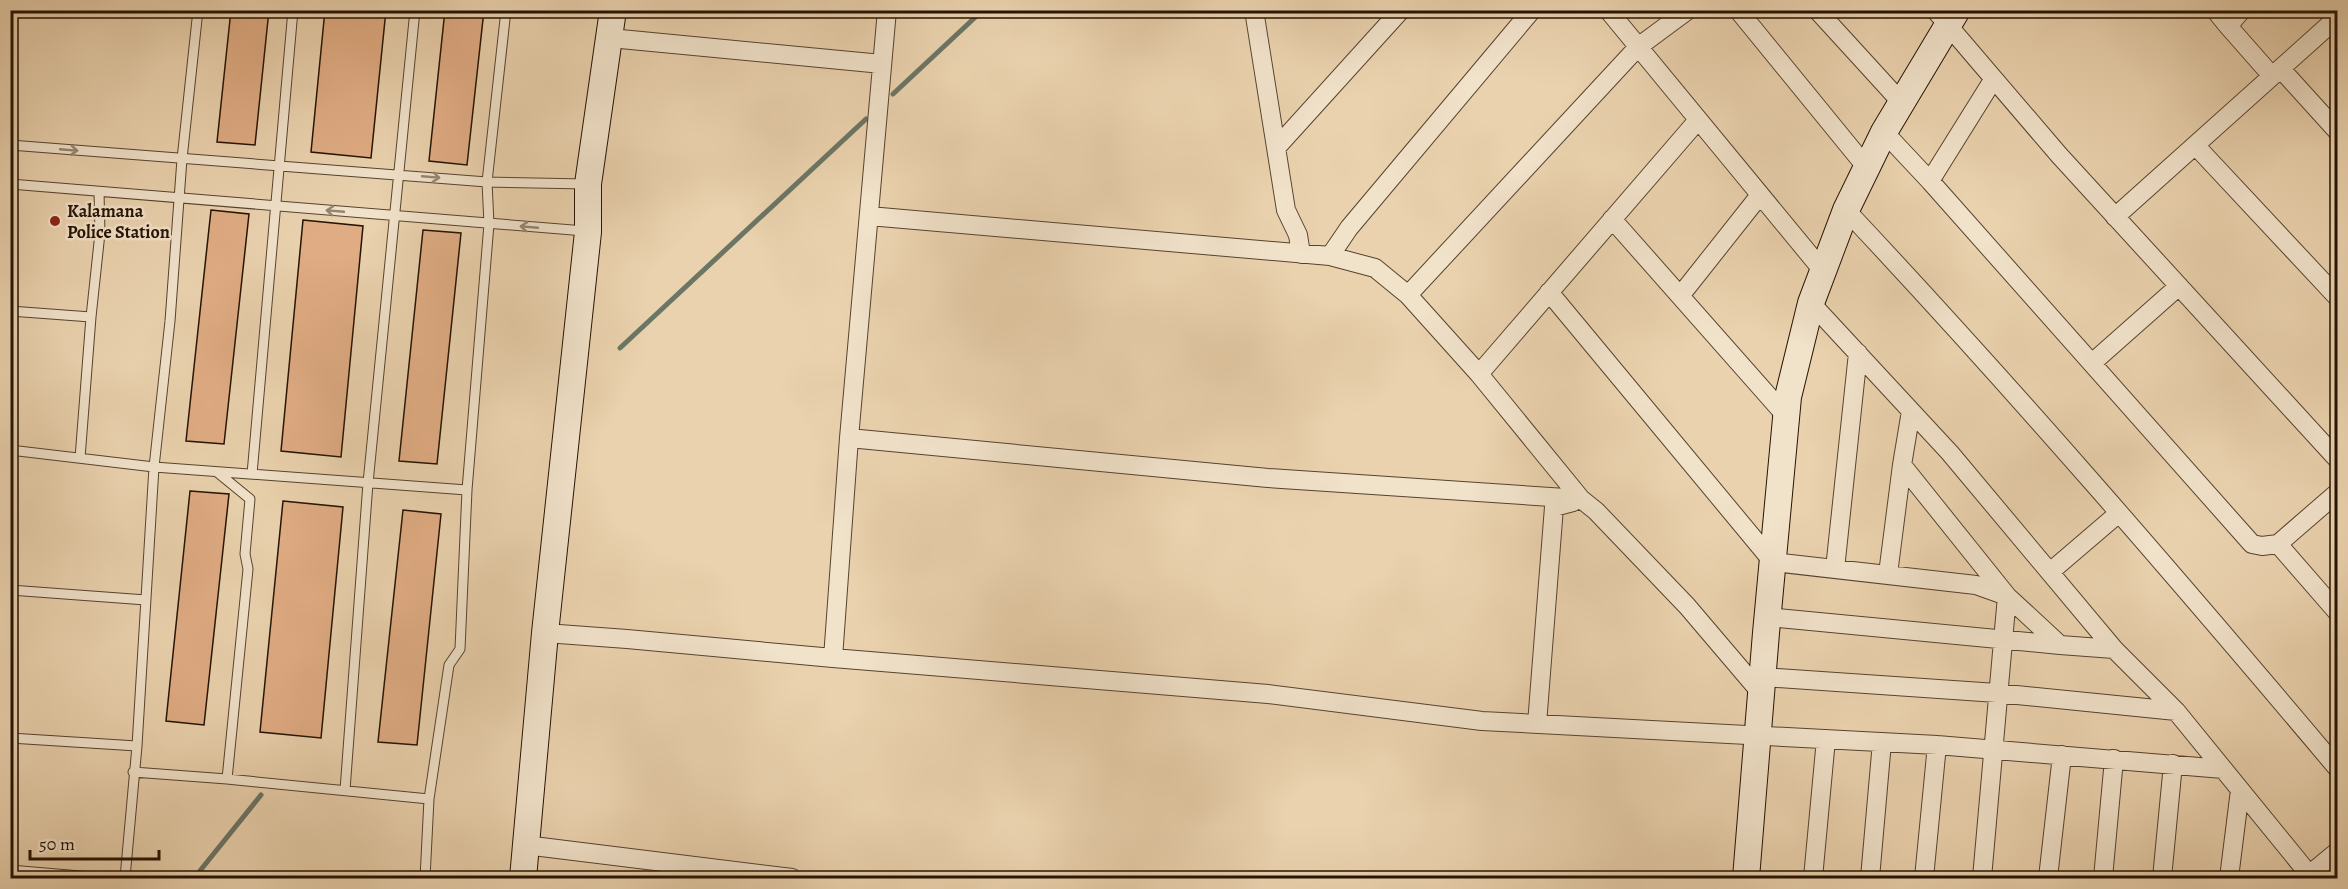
<svg xmlns="http://www.w3.org/2000/svg" width="2348" height="889" font-family="Alegreya,serif">
  <style>
    .lines { fill: none; stroke-linecap: round; stroke-linejoin: round }
    .stream { stroke: #6b7665; stroke-width: 5 }
    .building { fill: #e0ac84; stroke: #251303; stroke-width: 1.5 }
    .lane-casing { stroke: #56432e; stroke-width: 11 }
    .street-casing { stroke: #56432e; stroke-width: 20 }
    .secondary-casing { stroke: #251303; stroke-width: 28 }
    .lane { stroke: #f1e2ca; stroke-width: 9 }
    .street { stroke: #f1e2ca; stroke-width: 18 }
    .secondary { stroke: #f1e2ca; stroke-width: 26 }
    .oneway { stroke: #958570 }
    .poi-dot { fill: #8f2418; stroke: #f1e2ca; stroke-width: 2 }
    .labels { text-anchor: middle; dominant-baseline: central; stroke-width: 5; stroke-linejoin: round; paint-order: stroke }
    .poi-label { font-size: 18px; font-weight: bold; fill: #251303; stroke: #f1e2ca; text-anchor: start }
  </style>
  <rect width="100%" height="100%" fill="#ead2ae"/>
  <filter id="stains"><feTurbulence type="fractalNoise" baseFrequency=".00333" numOctaves="4"/><feColorMatrix values="0 0 0 0 .2 0 0 0 0 .09 0 0 0 0 .02 0 0 0 .5 -.17"/></filter>
  <radialGradient id="worn" r=".72"><stop offset=".6" stop-color="#630" stop-opacity="0"/><stop offset="1" stop-color="#630" stop-opacity=".3"/></radialGradient>
  <g class="lines">
    <!-- stream -->
    <path class="stream" d="M 893,94 L 983,10
      M 620,348 L 866,119
      M 199,872 L 261,795"/>
  </g>
  <!-- building -->
  <path class="building" d="M 231,10 L 269,10 L 255,145 L 217,142 Z
    M 325,10 L 386,10 L 371,158 L 311,152 Z
    M 445,10 L 484,10 L 467,165 L 429,161 Z
    M 211,210 L 249,214 L 224,444 L 186,441 Z
    M 303,220 L 363,226 L 341,457 L 281,451 Z
    M 423,230 L 461,233 L 437,464 L 399,461 Z
    M 190,491 L 229,494 L 204,725 L 166,721 Z
    M 283,501 L 343,507 L 321,738 L 260,732 Z
    M 403,510 L 441,514 L 417,745 L 378,742 Z"/>
  <g class="lines">
    <!-- lane casing -->
    <g class="lane-casing">
      <path id="lane" d="M 10,145 L 487,182 L 586,184
        M 10,184 L 585,231
        M 10,311 L 91,317
        M 10,450 L 154,467 L 467,490 L 460,649 L 449,665 L 429,799 L 425,878
        M 80,458 L 91,317 L 100,233 L 99,192
        M 217,472 L 250,499 L 245,554 L 248,569 L 227,779
        M 252,474 L 293,10
        M 467,490 L 489,224 L 487,182 L 506,10
        M 10,590 L 146,600
        M 10,738 L 137,746
        M 133,772 L 227,779 L 429,799
        M 345,790 L 368,483 L 415,10
        M 10,870 L 104,878
        M 125,878 L 137,746 L 154,467 L 170,321 L 182,159 L 198,10"/>
    </g>
    <!-- street casing -->
    <g class="street-casing">
      <path id="street" d="M 1254,10 L 1286,210 L 1298,235 L 1301,254
        M 1608,10 L 1823,271
        M 1738,10 L 1867,168
        M 1817,10 L 1901,102
        M 1935,10 L 2059,155 L 2338,460
        M 2215,10 L 2228,26 L 2242,10
        M 2228,26 L 2272,76
        M 610,38 L 882,64
        M 2281,69 L 2338,132
        M 1884,132 L 1930,181 L 2252,544 L 2262,546 L 2278,544 L 2338,492
        M 2195,145 L 2338,298
        M 1276,148 L 1401,10
        M 1930,181 L 1993,80
        M 1846,210 C 2016,391 2178,579 2338,769
        M 869,216 L 1330,256 L 1375,268 L 1408,295 L 1479,374 L 1581,499 L 1596,511 L 1687,606 L 1761,693
        M 2115,217 L 2338,17
        M 1612,219 L 1786,416
        M 1330,256 L 1349,228 L 1532,10
        M 1549,292 L 1773,562 L 1976,585 L 2007,596 L 2060,645 L 2114,649
        M 1408,295 L 1638,47 L 1688,10
        M 1680,296 L 1760,195
        M 1811,303 L 1950,453 L 2114,649 L 2176,711 L 2312,878
        M 2092,363 L 2179,286
        M 1479,374 L 1698,120
        M 1911,411 L 1902,465 L 2007,596 L 1982,878
        M 849,438 L 1268,478 L 1581,499
        M 2278,544 L 2338,613
        M 1835,569 L 1858,353
        M 2050,572 L 2119,513
        M 1888,574 L 1902,465
        M 1768,617 L 2060,645
        M 545,633 L 627,639 L 833,658 L 1268,694 L 1482,721 L 1937,745 L 2223,769
        M 833,658 L 849,438 L 887,10
        M 1763,677 L 1997,693 L 2176,711
        M 1537,724 L 1554,507 L 1573,502
        M 525,845 L 792,878
        M 2309,875 L 2338,851
        M 1813,878 L 1826,739
        M 1870,878 L 1882,742
        M 1924,878 L 1937,745
        M 2048,878 L 2062,755
        M 2103,878 L 2114,759
        M 2162,878 L 2173,764
        M 2229,878 L 2240,790"/>
    </g>
    <!-- secondary casing -->
    <g class="secondary-casing">
      <path id="secondary" d="M 523,878 L 545,633 L 588,232 L 588,184 L 613,10
        M 1746,878 L 1766,633 L 1788,397 L 1811,303 L 1846,210 L 1884,132 L 1957,10"/>
    </g>
    <!-- lane -->
    <use href="#lane" class="lane"/>
    <!-- street -->
    <use href="#street" class="street"/>
    <!-- secondary -->
    <use href="#secondary" class="secondary"/>
  </g>
  <!-- one-way arrows -->
  <defs><path id="oneway-shaft" d="M-6 0H5M1.5-3L5.5 0L1.5 3" fill="none" stroke-width="1.6" stroke-linecap="round" stroke-linejoin="round" transform="scale(1.5)"/></defs>
  <g class="oneway">
    <use href="#oneway-shaft" transform="translate(69 150) rotate(5)"/>
    <use href="#oneway-shaft" transform="translate(431 177) rotate(5)"/>
    <use href="#oneway-shaft" transform="translate(335 211) rotate(-175)"/>
    <use href="#oneway-shaft" transform="translate(529 227) rotate(-175)"/>
  </g>
  <!-- markers -->
  <circle class="poi-dot" cx="55" cy="221" r="6"/>
  <g class="labels">
    <!-- poi labels -->
    <g class="poi-label">
      <text x="67" y="211">Kalamana<tspan x="67" dy="21">Police Station</tspan></text>
    </g>
  </g>
  <!-- margin -->
  <rect width="2348" height="889" fill="none" stroke="#ead2ae" stroke-width="36"/>
  <rect x="12" y="12" width="2324" height="865" fill="none" stroke="#251303" stroke-width="3"/>
  <rect x="18" y="18" width="2312" height="853" fill="none" stroke="#251303" stroke-width="1.5"/>
  <!-- scale -->
  <path d="M30 850v9h129v-9" fill="none" stroke="#251303" stroke-width="3"/>
  <text x="39" y="850" font-size="18" fill="#251303" stroke="#f1e2ca" stroke-width="4.5" paint-order="stroke">50 m</text>
  <rect width="100%" height="100%" filter="url(#stains)"/>
  <rect width="100%" height="100%" fill="url(#worn)"/>
</svg>
